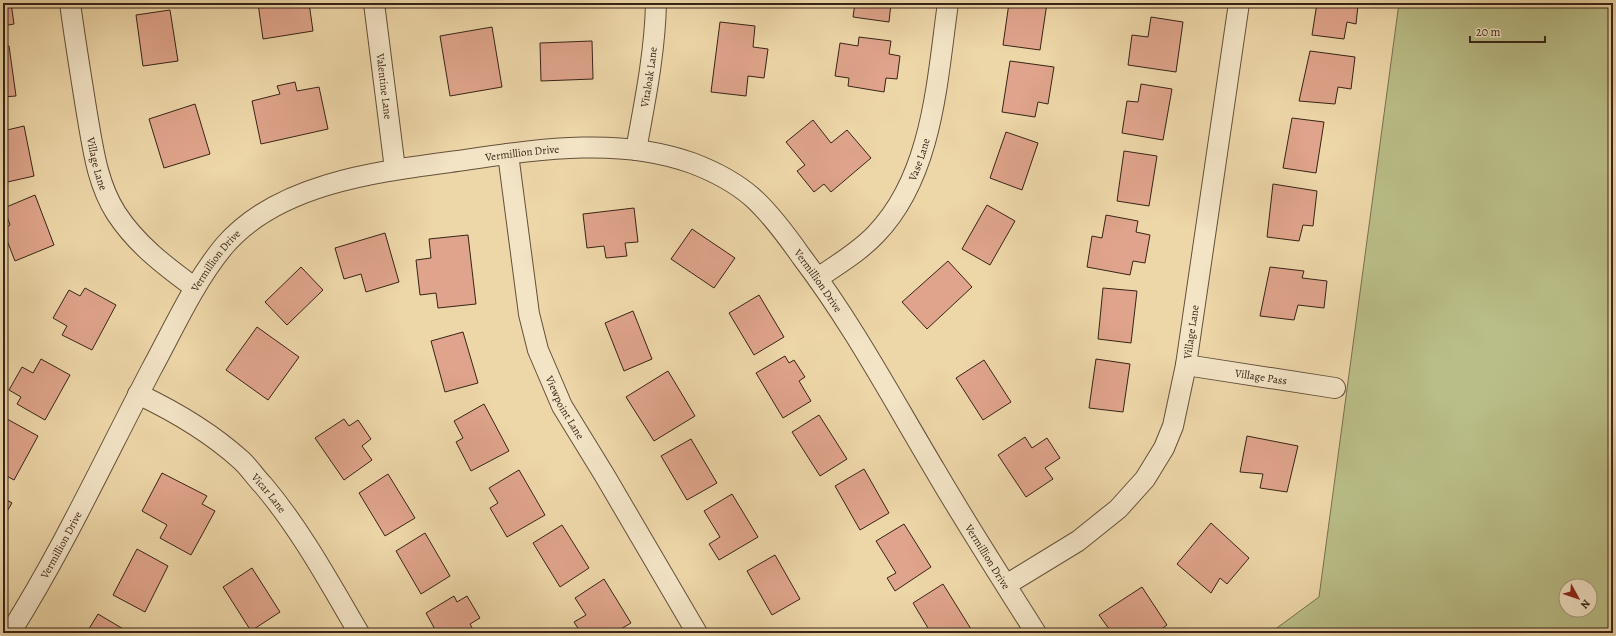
<svg xmlns="http://www.w3.org/2000/svg" width="1616" height="636" font-family="Alegreya,serif">
  <style>
    .green { fill: #b9bd87; stroke: #78704e; fill-rule: evenodd }
    .building { fill: #dfa48b; stroke: #372416 }
    .lines { fill: none; stroke-linecap: round; stroke-linejoin: round }
    .street-casing { stroke: #64503a; stroke-width: 22 }
    .street { stroke: #f3e4c6; stroke-width: 20 }
    .labels { text-anchor: middle; dominant-baseline: central; stroke-width: 3; stroke-linejoin: round; paint-order: stroke }
    .street-label { font-size: 11px; fill: #372416; stroke: #f3e4c6 }
  </style>
  <rect width="100%" height="100%" fill="#edd6a8"/>
  <filter id="stains"><feTurbulence type="fractalNoise" baseFrequency=".005" numOctaves="4"/><feColorMatrix values="0 0 0 0 .2 0 0 0 0 .09 0 0 0 0 .02 0 0 0 .5 -.17"/></filter>
  <radialGradient id="worn" r=".72"><stop offset=".6" stop-color="#630" stop-opacity="0"/><stop offset="1" stop-color="#630" stop-opacity=".3"/></radialGradient>
  <!-- green -->
  <path class="green" d="M 1399,3 L 1613,3 L 1613,633 L 1270,633 L 1319,597 ZM 1566,586 L 1590,586 L 1590,610 L 1566,610 Z"/>
  <!-- building -->
  <path class="building" d="M 3,3 L 11,3 L 14,24 L 3,26 Z
    M 258,3 L 309,3 L 313,31 L 263,39 Z
    M 437,3 L 466,3 L 438,7 Z
    M 855,3 L 891,3 L 889,22 L 853,17 Z
    M 1009,3 L 1047,3 L 1040,50 L 1003,45 Z
    M 1317,3 L 1364,3 L 1363,7 L 1358,5 L 1356,24 L 1347,22 L 1344,39 L 1312,35 Z
    M 170,10 L 178,61 L 143,66 L 136,15 Z
    M 1151,17 L 1183,22 L 1176,72 L 1128,65 L 1132,35 L 1148,37 Z
    M 720,22 L 755,26 L 753,47 L 768,49 L 764,78 L 748,76 L 746,96 L 711,92 Z
    M 492,27 L 502,87 L 450,96 L 440,36 Z
    M 859,37 L 891,41 L 889,54 L 900,56 L 897,79 L 886,78 L 884,92 L 848,86 L 849,78 L 835,76 L 840,43 L 858,46 Z
    M 592,41 L 593,79 L 541,81 L 540,43 Z
    M 3,46 L 9,46 L 16,96 L 3,97 Z
    M 1310,51 L 1355,57 L 1351,89 L 1338,87 L 1335,104 L 1299,101 Z
    M 1010,61 L 1054,67 L 1048,104 L 1038,102 L 1035,117 L 1002,112 Z
    M 295,82 L 297,91 L 319,87 L 328,129 L 261,144 L 252,101 L 280,94 L 277,86 Z
    M 1141,84 L 1172,89 L 1163,140 L 1122,133 L 1127,101 L 1138,102 Z
    M 195,104 L 210,154 L 164,168 L 149,119 Z
    M 1292,118 L 1324,122 L 1316,173 L 1283,168 Z
    M 813,120 L 831,143 L 847,130 L 871,158 L 831,192 L 824,184 L 814,192 L 797,171 L 805,165 L 786,142 Z
    M 24,126 L 34,176 L 3,183 L 3,131 Z
    M 1006,132 L 1038,143 L 1022,190 L 990,178 Z
    M 1124,151 L 1157,156 L 1149,206 L 1117,201 Z
    M 1273,184 L 1317,191 L 1313,226 L 1303,225 L 1299,241 L 1267,237 Z
    M 35,195 L 54,245 L 15,261 L 3,230 L 10,225 L 4,208 Z
    M 987,205 L 1015,221 L 990,265 L 962,249 Z
    M 634,208 L 638,242 L 625,243 L 627,256 L 606,258 L 604,246 L 587,248 L 583,214 Z
    M 1106,215 L 1138,221 L 1136,232 L 1150,235 L 1145,263 L 1133,261 L 1130,275 L 1087,267 L 1092,236 L 1102,238 Z
    M 692,229 L 735,258 L 714,288 L 671,259 Z
    M 385,233 L 399,282 L 366,292 L 361,274 L 344,279 L 335,248 Z
    M 468,235 L 476,304 L 438,308 L 436,293 L 420,295 L 416,260 L 431,258 L 429,239 Z
    M 948,261 L 972,287 L 927,329 L 902,302 Z
    M 301,267 L 323,290 L 287,325 L 265,302 Z
    M 1270,267 L 1304,271 L 1302,278 L 1327,281 L 1324,308 L 1298,305 L 1294,320 L 1260,316 Z
    M 85,288 L 116,305 L 92,350 L 62,335 L 67,326 L 53,318 L 69,290 L 80,296 Z
    M 1103,288 L 1137,291 L 1131,343 L 1098,339 Z
    M 759,295 L 784,337 L 754,355 L 729,313 Z
    M 633,311 L 652,359 L 624,371 L 605,323 Z
    M 257,327 L 299,357 L 268,400 L 226,370 Z
    M 463,332 L 478,383 L 445,392 L 431,341 Z
    M 785,356 L 789,363 L 794,360 L 805,377 L 799,381 L 811,401 L 783,418 L 756,373 Z
    M 41,359 L 70,375 L 45,420 L 17,404 L 21,397 L 9,390 L 22,367 L 33,373 Z
    M 1096,359 L 1130,364 L 1123,412 L 1089,408 Z
    M 984,360 L 1011,402 L 983,420 L 956,378 Z
    M 668,371 L 695,416 L 654,441 L 626,397 Z
    M 484,404 L 509,451 L 471,471 L 456,442 L 463,438 L 454,421 Z
    M 819,415 L 847,459 L 820,476 L 792,432 Z
    M 7,419 L 38,436 L 14,480 L 3,474 L 3,427 Z
    M 344,419 L 349,426 L 358,420 L 371,439 L 362,446 L 372,460 L 344,480 L 315,438 Z
    M 1247,436 L 1298,446 L 1287,492 L 1260,488 L 1263,474 L 1240,472 Z
    M 1025,437 L 1032,448 L 1047,438 L 1060,458 L 1045,468 L 1053,479 L 1026,497 L 998,455 Z
    M 691,439 L 717,483 L 687,500 L 661,456 Z
    M 864,469 L 889,513 L 860,530 L 835,486 Z
    M 519,470 L 545,515 L 507,537 L 490,508 L 498,503 L 489,488 Z
    M 162,473 L 207,496 L 202,504 L 215,511 L 191,555 L 160,538 L 167,525 L 142,511 Z
    M 388,474 L 415,518 L 385,536 L 359,493 Z
    M 732,494 L 758,537 L 719,560 L 709,544 L 720,537 L 704,511 Z
    M 3,498 L 12,503 L 3,518 Z
    M 1211,523 L 1249,558 L 1227,584 L 1220,578 L 1211,593 L 1177,564 Z
    M 904,524 L 931,567 L 895,591 L 887,578 L 896,573 L 876,541 Z
    M 562,525 L 589,568 L 560,587 L 533,543 Z
    M 425,533 L 450,576 L 421,594 L 396,551 Z
    M 137,549 L 168,566 L 145,612 L 113,595 Z
    M 775,555 L 800,599 L 772,615 L 747,571 Z
    M 252,568 L 280,612 L 251,631 L 223,587 Z
    M 604,579 L 631,623 L 614,633 L 581,633 L 574,622 L 586,615 L 575,598 Z
    M 943,584 L 971,629 L 964,633 L 931,633 L 913,603 Z
    M 1142,587 L 1167,625 L 1156,633 L 1112,633 L 1099,615 Z
    M 454,596 L 457,602 L 467,596 L 480,618 L 470,624 L 475,633 L 437,633 L 426,613 Z
    M 98,614 L 130,633 L 88,633 L 87,632 Z"/>
  <g class="lines">
    <!-- street casing -->
    <g class="street-casing">
      <g id="street">
        <path id="s1" d="M 70,3 C 75,40 81,77 87,114 C 93,148 97,183 116,213 C 136,244 165,266 195,288"/>
        <path id="s2" d="M 374,3 L 395,169"/>
        <path id="s3" d="M 636,150 C 645,101 655,52 656,3"/>
        <path id="s4" d="M 508,154 L 529,314 L 538,350 L 562,406 L 605,476 L 697,633"/>
        <path id="s5" d="M 818,278 C 838,264 859,252 876,234 C 933,175 937,80 948,3"/>
        <path id="s6" d="M 1186,365 L 1335,388"/>
        <path id="s7" d="M 138,394 C 176,412 210,432 241,460 C 249,467 255,477 263,485 C 301,530 329,582 359,633"/>
        <path id="s8" d="M 1006,585 L 1078,541 L 1118,509 L 1145,479 L 1164,448 L 1173,426 L 1186,365 L 1239,3"/>
        <path id="s9" d="M 10,633 C 63,549 105,458 151,370 C 174,328 194,282 225,245 C 278,184 375,172 450,162 C 529,151 615,135 692,163 C 713,171 736,183 752,197 C 771,214 787,236 801,256 C 852,323 892,398 935,470 C 967,525 1002,579 1036,633"/>
      </g>
    </g>
    <!-- street -->
    <use href="#street" class="street"/>
  </g>
  <g class="labels">
    <!-- street labels -->
    <g class="street-label">
      <text stroke="none"><textPath href="#s3" startOffset="74">Vitaloak Lane</textPath></text>
      <text stroke="none"><textPath href="#s2" startOffset="84">Valentine Lane</textPath></text>
      <text stroke="none"><textPath href="#s9" startOffset="762">Vermillion Drive</textPath></text>
      <text stroke="none"><textPath href="#s5" startOffset="160">Vase Lane</textPath></text>
      <text stroke="none"><textPath href="#s1" startOffset="163">Village Lane</textPath></text>
      <text stroke="none"><textPath href="#s9" startOffset="426">Vermillion Drive</textPath></text>
      <text stroke="none"><textPath href="#s9" startOffset="1110">Vermillion Drive</textPath></text>
      <text stroke="none"><textPath href="#s8" startOffset="332">Village Lane</textPath></text>
      <text stroke="none"><textPath href="#s6" startOffset="76">Village Pass</textPath></text>
      <text stroke="none"><textPath href="#s4" startOffset="262">Viewpoint Lane</textPath></text>
      <text stroke="none"><textPath href="#s7" startOffset="166">Vicar Lane</textPath></text>
      <text stroke="none"><textPath href="#s9" startOffset="102">Vermillion Drive</textPath></text>
      <text stroke="none"><textPath href="#s9" startOffset="1434">Vermillion Drive</textPath></text>
    </g>
  </g>
  <!-- margin -->
  <rect width="1616" height="636" fill="none" stroke="#edd6a8" stroke-width="16"/>
  <rect x="4" y="4" width="1608" height="628" fill="none" stroke="#372416" stroke-width="2"/>
  <rect x="8" y="8" width="1600" height="620" fill="none" stroke="#372416"/>
  <!-- north arrow -->
  <g transform="translate(1578 598) rotate(130)"><circle r="19" fill="#f3e4c6" stroke="#a89780"/>
  <path d="M0-3L7 15L0 10L-7 15Z" fill="#8f2418"/>
  <text y="-6" font-size="11" font-weight="bold" text-anchor="middle" fill="#372416">N</text>
  </g>
  <!-- scale -->
  <path d="M1470 36v6h75v-6" fill="none" stroke="#372416" stroke-width="2"/>
  <text x="1476" y="36" font-size="12" fill="#372416" stroke="#f3e4c6" stroke-width="3" paint-order="stroke">20 m</text>
  <rect width="100%" height="100%" filter="url(#stains)"/>
  <rect width="100%" height="100%" fill="url(#worn)"/>
</svg>
